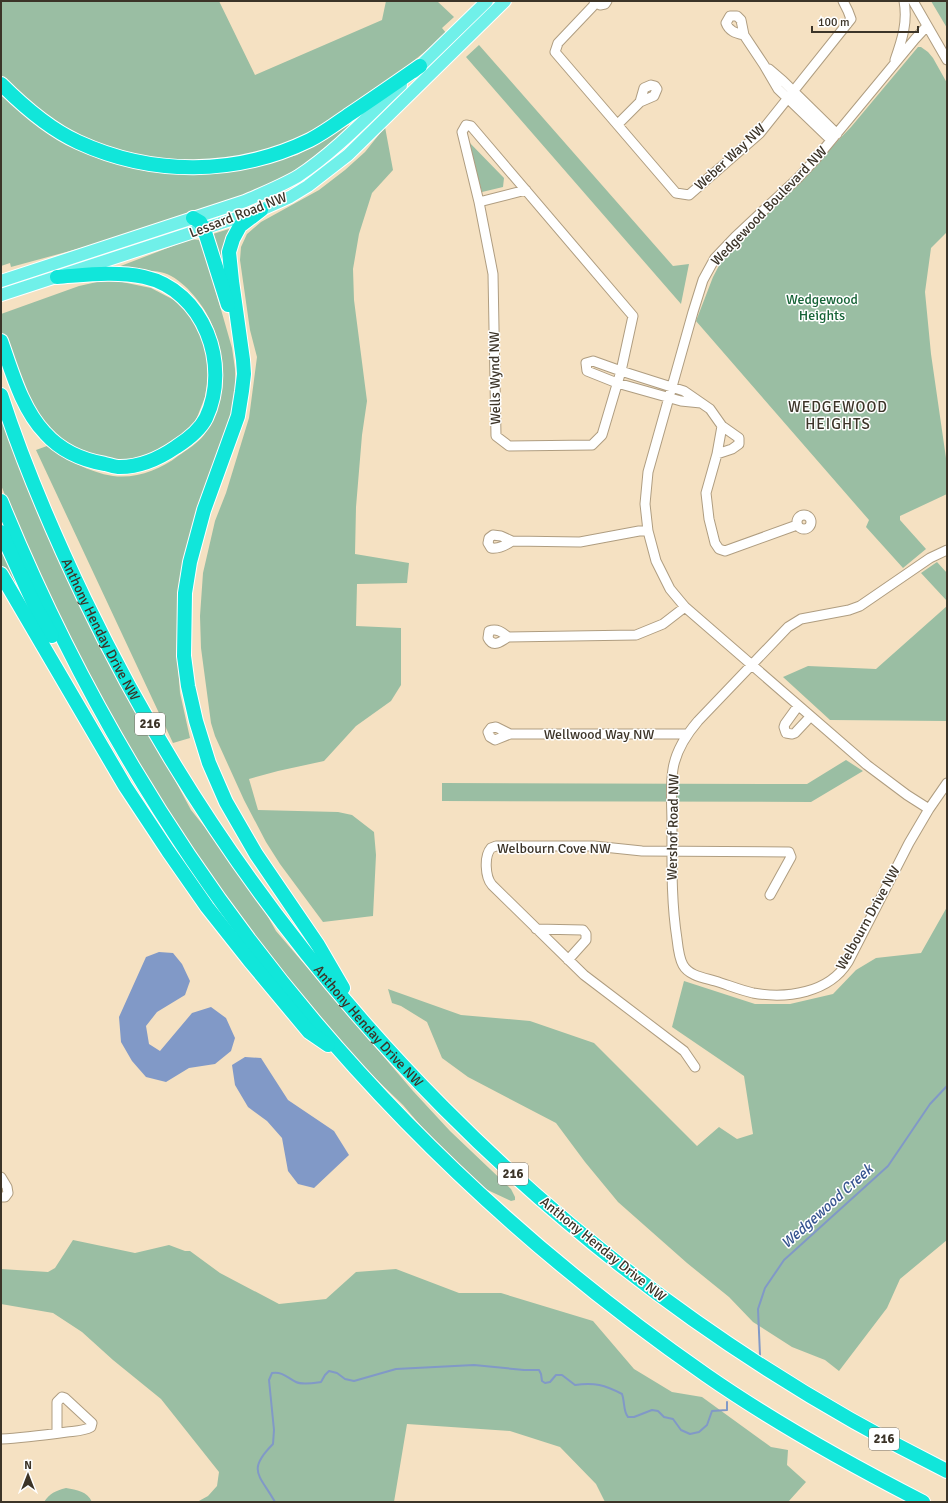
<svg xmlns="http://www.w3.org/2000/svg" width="948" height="1503" font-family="Signika,sans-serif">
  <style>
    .green { fill: #9abea3 }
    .water { fill: #8199c7 }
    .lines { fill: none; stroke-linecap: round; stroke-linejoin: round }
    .stream { stroke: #8199c7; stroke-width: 2 }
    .minor-casing { stroke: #af9d80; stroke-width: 11 }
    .major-casing { stroke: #fff; stroke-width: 14 }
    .highway-casing { stroke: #fff; stroke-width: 16 }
    .minor { stroke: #fff; stroke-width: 9 }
    .major { stroke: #70f0e9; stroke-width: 12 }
    .highway { stroke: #11e6da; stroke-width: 14 }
    .labels { text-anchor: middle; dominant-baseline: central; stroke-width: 3; stroke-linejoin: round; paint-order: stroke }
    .shield { fill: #fff; stroke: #767168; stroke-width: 1 }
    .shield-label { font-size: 13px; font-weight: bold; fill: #3c3428 }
    .street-label { font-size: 14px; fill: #3c3428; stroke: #fff }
    .park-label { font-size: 14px; fill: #166337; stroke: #fff }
    .neighbourhood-label { font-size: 15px; letter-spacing: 1px; fill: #3c3428; stroke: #fff }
    .water-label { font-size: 15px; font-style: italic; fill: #375590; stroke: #fff }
  </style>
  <rect width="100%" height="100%" fill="#f5e1c2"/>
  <!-- green -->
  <path class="green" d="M 1,1 L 219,1 L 255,75 L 382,20 L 386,1 L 437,1 L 454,17 L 442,28 L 447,34 L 356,107 L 292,143 L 255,154 L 218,160 L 178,161 L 148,158 L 121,152 L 80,136 L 61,125 L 33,105 L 1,75 Z
    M 931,1 L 947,1 L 947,28 Z
    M 479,45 L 673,266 L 689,264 L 681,304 L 466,57 Z
    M 918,47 L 921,47 L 928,52 L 933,58 L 947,83 L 947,232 L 931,248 L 925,292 L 931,354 L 947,465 L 947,494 L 900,516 L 900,520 L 926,549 L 903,568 L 866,527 L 869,520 L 696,321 L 713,277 L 724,256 L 751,231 L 851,127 Z
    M 1,93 L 96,156 L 146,171 L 177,174 L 220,173 L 257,166 L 297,155 L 349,125 L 350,127 L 307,164 L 277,182 L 253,193 L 103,242 L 11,267 L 10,263 L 1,266 Z
    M 385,127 L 393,170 L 372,193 L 359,234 L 353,269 L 354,300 L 367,401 L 362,435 L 356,507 L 355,554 L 409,563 L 407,583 L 357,584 L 356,626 L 401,628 L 401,685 L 391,701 L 356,726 L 324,761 L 278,771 L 249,779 L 258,810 L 338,812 L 352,815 L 374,832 L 376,855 L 373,916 L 323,922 L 280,864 L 266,842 L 244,800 L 215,736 L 211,723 L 201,648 L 200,616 L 203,573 L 215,521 L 226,493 L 249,418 L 257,357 L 250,330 L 240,260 L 241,247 L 247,234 L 261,222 L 319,190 L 345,170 L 365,152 Z
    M 467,140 L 504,178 L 503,187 L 482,192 Z
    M 232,228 L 227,235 L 223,247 L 223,267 L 222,267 L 213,234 Z
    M 191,239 L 199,240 L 202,243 L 232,348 L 235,369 L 236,394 L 179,618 L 178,665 L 180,693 L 190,738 L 173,743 L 36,450 L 47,446 C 68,460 88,472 113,476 C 136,479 160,470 178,456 C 187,450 198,443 204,435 C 207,431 209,426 211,422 C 229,389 225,353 210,320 C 202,303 183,279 164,273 C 155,270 130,270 119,270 L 118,267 Z
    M 106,280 L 122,282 L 151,288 L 174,300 L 190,315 L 197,327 L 207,349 L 208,374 L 207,384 L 205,397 L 196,420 L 189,432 L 145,459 L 103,461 L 57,441 L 30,403 L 15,370 L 1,333 L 1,314 L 79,286 Z
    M 1,414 L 79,602 L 191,810 L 247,880 L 276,931 L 413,1091 L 450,1131 L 511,1189 L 515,1197 L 515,1200 L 511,1201 L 479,1186 L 426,1132 L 403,1105 L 351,1055 L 313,1011 L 221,891 L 132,756 L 76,651 L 20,533 L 1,485 Z
    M 1,543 L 16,580 L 15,583 L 13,582 L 1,567 Z
    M 937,562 L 947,573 L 947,601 L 921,573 Z
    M 947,606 L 947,721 L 830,720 L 783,677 L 808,666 L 876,669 Z
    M 846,760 L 863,771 L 811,802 L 442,801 L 442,783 L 807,784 Z
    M 947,907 L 947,1240 L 900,1279 L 887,1308 L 839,1371 L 825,1360 L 792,1347 L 753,1322 L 729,1297 L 687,1263 L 618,1202 L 585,1162 L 556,1123 L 468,1077 L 442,1058 L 427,1022 L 401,1006 L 392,1003 L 388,989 L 461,1015 L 530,1021 L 594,1043 L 697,1146 L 719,1127 L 737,1139 L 753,1134 L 744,1076 L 672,1027 L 684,981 L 755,1004 L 790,1004 L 833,994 L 856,970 L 876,958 L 921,953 Z
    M 73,1240 L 135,1253 L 169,1245 L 185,1251 L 190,1251 L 220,1273 L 279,1304 L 326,1299 L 356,1272 L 396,1269 L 459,1293 L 501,1293 L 593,1321 L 634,1369 L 672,1392 L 702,1397 L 771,1447 L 788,1450 L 787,1465 L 806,1482 L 788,1502 L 605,1502 L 596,1484 L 560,1447 L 510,1431 L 407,1424 L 394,1502 L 197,1502 L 208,1496 L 217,1486 L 219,1472 L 161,1399 L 113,1360 L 82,1332 L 53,1313 L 1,1304 L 1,1269 L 48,1272 L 55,1268 Z
    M 66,1488 C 77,1490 87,1491 92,1502 L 44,1502 C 50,1493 55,1491 66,1488 Z"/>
  <!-- water -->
  <path class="water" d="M 159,952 L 173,953 L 182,964 L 190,981 L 185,995 L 157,1012 L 146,1026 L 149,1044 L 160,1051 L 192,1013 L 211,1007 L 226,1018 L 235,1038 L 231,1051 L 215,1064 L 189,1068 L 166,1082 L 146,1077 L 132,1061 L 121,1042 L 119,1017 L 146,957 Z
    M 245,1057 L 261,1058 L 288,1100 L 334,1131 L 349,1155 L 314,1188 L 298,1184 L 288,1171 L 282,1138 L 267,1121 L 248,1107 L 235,1085 L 232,1065 Z"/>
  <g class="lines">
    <!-- stream -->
    <path class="stream" d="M 760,1355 L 758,1309 L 765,1288 L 784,1260 L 888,1166 L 930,1104 L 947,1086
      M 275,1502 C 260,1475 246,1471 273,1444 L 274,1430 L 269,1380 L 272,1373 C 282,1371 288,1378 296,1382 C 302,1385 314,1383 321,1382 L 325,1375 L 329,1371 L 337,1373 L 345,1379 L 354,1381 L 396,1369 L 474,1365 L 524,1370 L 539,1370 L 541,1374 L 542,1381 L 545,1383 L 550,1382 L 556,1375 L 562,1375 L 575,1385 C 594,1382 605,1385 622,1394 C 625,1402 623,1411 628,1417 L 634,1417 L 652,1410 L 658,1411 L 664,1417 L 673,1419 L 681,1430 L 690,1434 L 699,1432 L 707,1425 L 712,1411 L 727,1410 L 727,1402"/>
    <!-- minor casing -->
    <g class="minor-casing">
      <path id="minor" d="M 594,1 L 600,5 L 605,4 L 607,1
        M 913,1 L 947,60
        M 596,3 L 558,43 L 555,52 L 676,193 L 689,195 L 760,133 L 851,19 L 848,11 L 843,1
        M 927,26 L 915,39 L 814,161 L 797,179 L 735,237 L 715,258 L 703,280 L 693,312 L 648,472 L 645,504 L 648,531 L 656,561 L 670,589 L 685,607 L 867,765 L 907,795 L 929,809
        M 744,35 C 735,33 729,31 726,23 L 730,16 L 737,16 L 741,20 L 744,35 L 764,65 L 778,89 L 831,140
        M 895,60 C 902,40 908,22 904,1
        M 769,69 L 783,81 L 837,134
        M 618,124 L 640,102 L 654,96 L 657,89 L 655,86 L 651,85 L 644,88 L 640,102
        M 466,125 L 471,126 L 633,316 L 621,371 L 602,435 L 592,445 L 509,446 L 496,436 L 493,274 L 479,202 L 462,132 Z
        M 479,202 L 526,190
        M 701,403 L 681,401 L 617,383 L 587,371 L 586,363 L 593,361 L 621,371 L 684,391 L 710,409 L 722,426 L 739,438 L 739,444 L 732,449 L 717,454
        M 722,426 L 717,454 L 706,493 L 709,519 L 715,543 L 719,549 L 725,551 L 797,525
        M797 522a7 7 0 1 1 14 0a7 7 0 1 1-14 0Z
        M 512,541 C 505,546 499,549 491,548 L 488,543 L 489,538 L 493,535 L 501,536 L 512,541 L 580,542 L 639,531 L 648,531
        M 947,550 L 930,558 L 860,606 L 849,610 L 801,619 L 788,627 L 698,721 C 686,735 676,750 673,769 C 670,787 672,806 672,824 C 672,862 671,901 677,939 C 678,948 679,958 683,965 C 689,976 705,978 715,981 C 728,985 740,990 753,993 C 787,999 829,993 848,962 L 909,843 L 929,809 L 947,783
        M 508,637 C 501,642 493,648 488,638 L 489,631 C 497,628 502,632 508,637 L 636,635 L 663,624 L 685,607
        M 798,706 L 785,724 L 784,727 L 786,733 L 792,734 L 795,733 L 810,717
        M 510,734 L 495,740 L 490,737 L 488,732 L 491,728 L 496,727 L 510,734 L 688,734
        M 536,929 L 583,930 L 586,934 L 586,940 L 568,960
        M 695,1067 L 684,1051 L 584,975 L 492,885 C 485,877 484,856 491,848 L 496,846 L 594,846 L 642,851 L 789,852 L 791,857 L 770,895
        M 1,1177 L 7,1187 L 8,1193 L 5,1197 L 1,1197
        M 1,1439 C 23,1438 45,1435 67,1432 C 74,1431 84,1431 91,1427 L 92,1423 L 65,1398 L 62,1397 L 57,1402 L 57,1433"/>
    </g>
    <!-- major casing -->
    <g class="major-casing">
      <path id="major" d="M 414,72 L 487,1
        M 1,281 L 245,201 C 263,193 281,186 298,176 C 336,151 368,116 401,85
        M 1,295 L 261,210 L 290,197 L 308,186 L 348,155 L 505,1"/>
    </g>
    <!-- highway casing -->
    <g class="highway-casing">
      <g id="highway">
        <path d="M 1,84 C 23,106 49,129 78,142 C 152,176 236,176 310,140 C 324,133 337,123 350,114 C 374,98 397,82 420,66"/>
        <path d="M 261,210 L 240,226 L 233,239 L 229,252 L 232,281 L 243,360 L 244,374 L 242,391 L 238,416 L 204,510 L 190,562 L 185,593 L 184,656 L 188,686 L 196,721 L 209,763 L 226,802 L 256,854 L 318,945 L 343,988"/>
        <path d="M 193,218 L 200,222 L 204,229 L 228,305"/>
        <path d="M 1,341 C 12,372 22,409 45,433 C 61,451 82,460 105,464 C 110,465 115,467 120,467 C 140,467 160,458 176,447 C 187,440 200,430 206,418 C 231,365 204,290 144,277 C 115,271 86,275 57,277"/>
        <path id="s1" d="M 1,395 C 24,466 53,533 85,600 C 267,979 571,1284 947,1471"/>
        <path d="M 1,501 C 148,862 387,1153 706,1375 C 775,1423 849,1464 923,1502"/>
        <path d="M 1,532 L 35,606 L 52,636"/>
        <path d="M 1,574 L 125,786 L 168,851 L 207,907 L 249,960 L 309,1032 L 328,1045"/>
      </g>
    </g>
    <!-- minor -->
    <use href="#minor" class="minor"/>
    <!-- major -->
    <use href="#major" class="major"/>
    <!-- highway -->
    <use href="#highway" class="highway"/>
  </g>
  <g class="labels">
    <!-- shield labels -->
    <g class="shield">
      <rect x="135" y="713" width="30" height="22" rx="3"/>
      <rect x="498" y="1163" width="30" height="22" rx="3"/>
      <rect x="869" y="1428" width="30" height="22" rx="3"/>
    </g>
    <g class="shield-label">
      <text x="150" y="724">216</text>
      <text x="513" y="1174">216</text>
      <text x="884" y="1439">216</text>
    </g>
    <!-- street labels -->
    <g class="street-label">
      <text transform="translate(730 157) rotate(-43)">Weber Way NW</text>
      <text transform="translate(769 206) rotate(-46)">Wedgewood Boulevard NW</text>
      <text transform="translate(238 215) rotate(-21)">Lessard Road NW</text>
      <text transform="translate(495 378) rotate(-91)">Wells Wynd NW</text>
      <text stroke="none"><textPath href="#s1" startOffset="255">Anthony Henday Drive NW</textPath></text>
      <text x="599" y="734">Wellwood Way NW</text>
      <text transform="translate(673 827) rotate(-89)">Wershof Road NW</text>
      <text x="554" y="848">Welbourn Cove NW</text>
      <text transform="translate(868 918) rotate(-61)">Welbourn Drive NW</text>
      <text stroke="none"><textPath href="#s1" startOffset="735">Anthony Henday Drive NW</textPath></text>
      <text transform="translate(603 1249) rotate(39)">Anthony Henday Drive NW</text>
    </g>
    <!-- park labels -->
    <g class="park-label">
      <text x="822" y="299">Wedgewood<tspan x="822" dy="16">Heights</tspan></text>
    </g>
    <!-- neighbourhood labels -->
    <g class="neighbourhood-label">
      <text x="838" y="407">WEDGEWOOD<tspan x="838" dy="17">HEIGHTS</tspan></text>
    </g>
    <!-- water labels -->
    <g class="water-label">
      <text transform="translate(827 1206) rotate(-42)">Wedgewood Creek</text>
    </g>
  </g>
  <!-- border -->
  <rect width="948" height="1503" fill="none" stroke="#3c3428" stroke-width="4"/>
  <!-- north arrow -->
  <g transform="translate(28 1475)" stroke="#ffffff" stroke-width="3" paint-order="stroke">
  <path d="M0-3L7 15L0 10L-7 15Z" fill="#3c3428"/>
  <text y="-6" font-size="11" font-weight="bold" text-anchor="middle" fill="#3c3428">N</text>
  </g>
  <!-- scale -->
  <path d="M812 26v6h106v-6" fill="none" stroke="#3c3428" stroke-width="2"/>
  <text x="818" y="26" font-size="12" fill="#3c3428" stroke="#ffffff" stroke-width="3" paint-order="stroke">100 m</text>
</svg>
